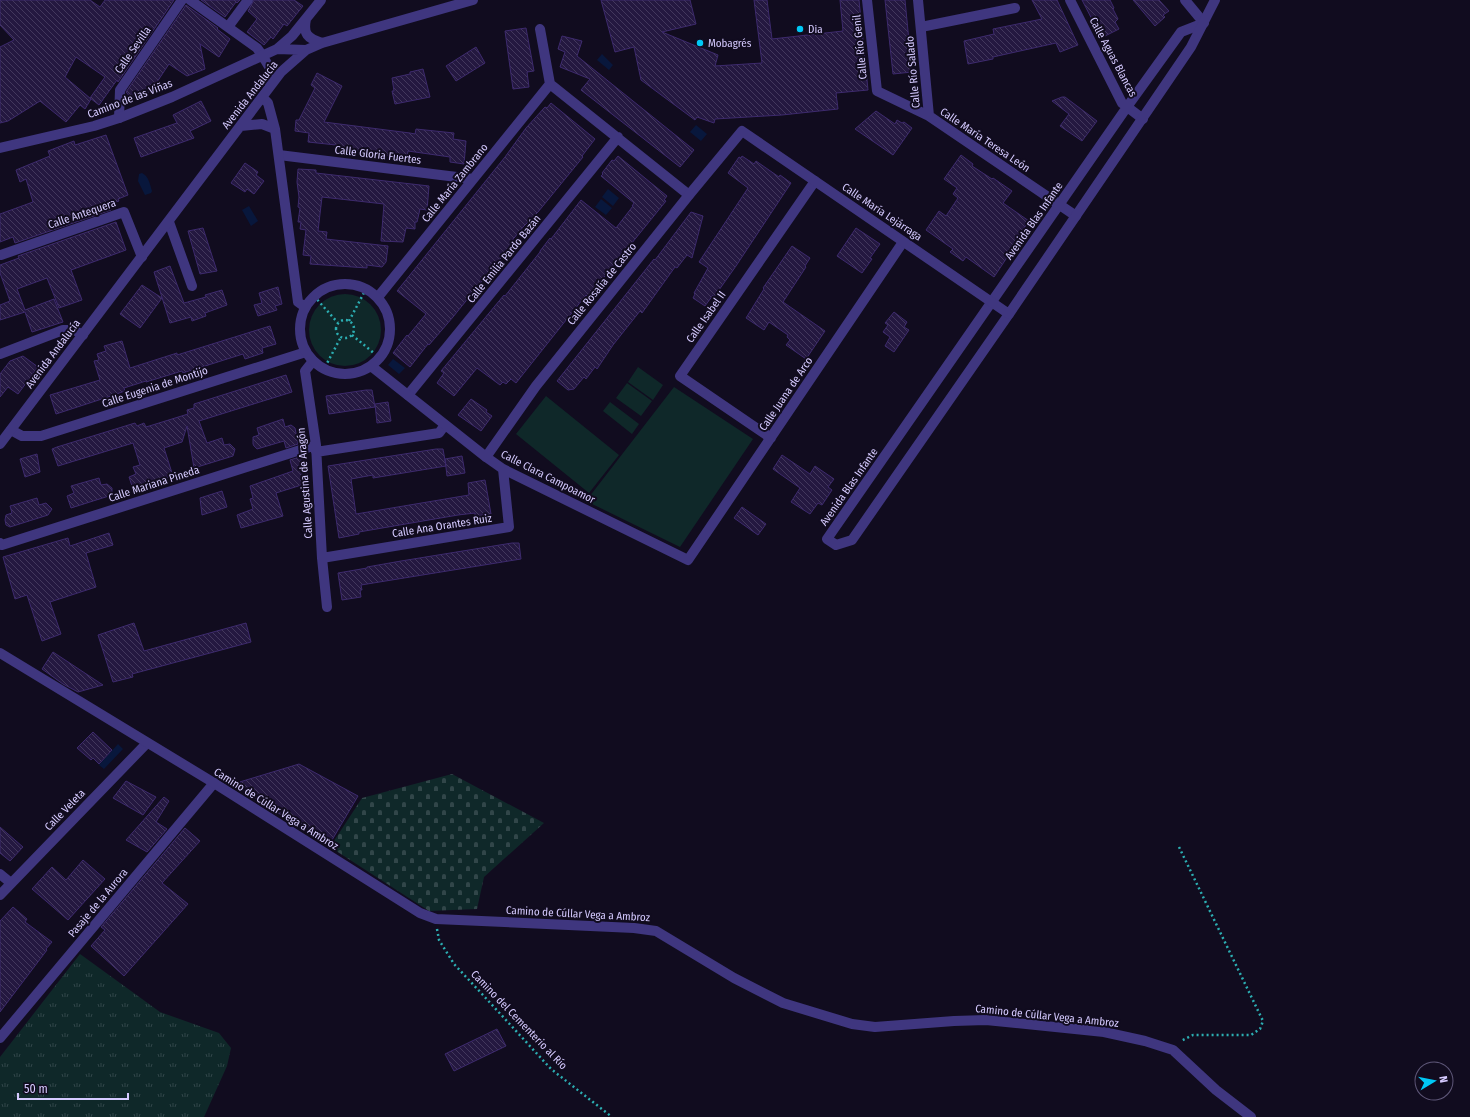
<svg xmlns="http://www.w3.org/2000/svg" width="1470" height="1117" font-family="'Fira Sans Condensed',sans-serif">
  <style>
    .grass { fill: url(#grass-tufts) }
    .cemetery { fill: url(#cemetery-stones) }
    .green { fill: #0f2829 }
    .water { fill: #08173c }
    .building { fill: url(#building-back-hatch); stroke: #3d2a6d }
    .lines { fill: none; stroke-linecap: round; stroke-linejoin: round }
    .path { stroke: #2caeb2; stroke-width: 2.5; stroke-dasharray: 2 3; stroke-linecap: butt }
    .minor { stroke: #3f367f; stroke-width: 10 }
    .tertiary { stroke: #3f367f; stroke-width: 10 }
    .poi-dot { fill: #00c8f5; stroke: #110c1f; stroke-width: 1.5 }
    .labels { text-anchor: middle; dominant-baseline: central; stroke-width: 4; stroke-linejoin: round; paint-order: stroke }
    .poi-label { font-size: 11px; fill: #d5caff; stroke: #110c1f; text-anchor: start }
    .street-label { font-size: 11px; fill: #d5caff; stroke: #110c1f }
  </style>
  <defs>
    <pattern id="grass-tufts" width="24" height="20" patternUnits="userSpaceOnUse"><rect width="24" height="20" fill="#0f2829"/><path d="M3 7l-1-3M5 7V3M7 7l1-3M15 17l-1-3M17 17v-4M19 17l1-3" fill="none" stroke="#314649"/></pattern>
    <pattern id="cemetery-stones" width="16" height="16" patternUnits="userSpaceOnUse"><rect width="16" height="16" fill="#0f2829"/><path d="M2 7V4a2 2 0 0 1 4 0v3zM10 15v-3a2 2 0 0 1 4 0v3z" fill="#314649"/></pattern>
    <pattern id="building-back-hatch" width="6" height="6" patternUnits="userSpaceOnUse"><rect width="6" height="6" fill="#241840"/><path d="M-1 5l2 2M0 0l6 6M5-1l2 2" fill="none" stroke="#43385d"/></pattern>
  </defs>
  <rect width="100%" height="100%" fill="#110c1f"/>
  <!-- grass -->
  <path class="grass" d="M 80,954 L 160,1012 L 219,1033 L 231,1048 L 227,1066 L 204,1117 L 0,1117 L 0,1057 Z"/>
  <!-- cemetery -->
  <path class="cemetery" d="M 452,774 L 544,823 L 484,877 L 477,909 L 429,911 L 330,847 L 362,798 Z"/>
  <!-- green -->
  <path class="green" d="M309 330a36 36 0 1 1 72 0a36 36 0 1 1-72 0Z
    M 638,367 L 663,385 L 653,400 L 628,382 Z
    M 627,383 L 652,401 L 641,416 L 616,398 Z
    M 674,387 L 753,439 L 680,547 L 586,501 Z
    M 546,396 L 619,455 L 589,493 L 516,434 Z
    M 610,402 L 639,424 L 632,434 L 603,411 Z"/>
  <!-- water -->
  <path class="water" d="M 602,54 L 613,65 L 609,70 L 597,60 Z
    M 696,125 L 707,134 L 701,141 L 690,132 Z
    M 142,173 C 149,176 150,185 152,191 L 151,193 L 145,195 L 138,181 L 139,174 Z
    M 608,189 L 619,198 L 613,206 L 602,197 Z
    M 601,199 L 612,208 L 606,215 L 595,207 Z
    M 249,206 L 258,221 L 251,226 L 242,210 Z
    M 393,359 L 405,368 L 399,374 L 388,365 Z
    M 118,744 L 123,749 L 104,769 L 99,765 Z"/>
  <!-- building -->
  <path class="building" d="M 0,0 L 90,0 L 100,7 L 105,0 L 174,0 L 118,82 L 117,80 L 99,105 L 90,98 L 105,77 L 76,57 L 65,77 L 91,99 L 85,109 L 80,105 L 66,122 L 40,101 L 8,121 L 0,123 L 0,47 L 14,40 L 0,25 Z
    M 201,0 L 240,0 L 237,3 L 236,2 L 225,17 Z
    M 254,0 L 294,0 L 303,6 L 287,26 L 284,24 L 273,39 L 271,37 L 264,45 L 247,32 L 257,19 L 248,11 Z
    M 601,0 L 690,0 L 696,24 L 662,32 L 718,55 L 715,66 L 762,63 L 754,0 L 767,0 L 772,39 L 843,31 L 840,0 L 859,0 L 868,90 L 836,93 L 838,109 L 782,115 L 715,119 L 714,123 L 697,117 L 695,120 L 641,80 L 634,47 L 615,52 Z
    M 885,0 L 905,0 L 912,72 L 893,74 Z
    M 1032,0 L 1057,0 L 1078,45 L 1060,52 L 1056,43 L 993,57 L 993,59 L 968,64 L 964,41 L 994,34 L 993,29 L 1042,19 Z
    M 1082,0 L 1110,0 L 1114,8 L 1113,9 L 1118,19 L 1115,22 L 1119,29 L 1103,37 L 1100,30 L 1098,31 Z
    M 1133,0 L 1159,0 L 1169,11 L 1163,15 L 1165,17 L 1155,26 Z
    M 186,5 L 218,28 L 217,29 L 230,39 L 219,57 L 200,44 L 205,69 L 187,76 L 169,64 L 151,91 L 132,99 L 126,92 Z
    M 526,28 L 534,71 L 527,72 L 529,87 L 513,89 L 505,31 Z
    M 562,36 L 582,41 L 577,56 L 694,150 L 680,167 L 581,90 L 590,79 L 560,67 L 565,52 L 558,49 Z
    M 476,47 L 485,63 L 456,81 L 446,66 Z
    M 423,69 L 430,97 L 395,104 L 392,91 L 394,91 L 392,78 L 410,74 L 410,72 Z
    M 317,73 L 342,86 L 324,122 L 410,133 L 415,134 L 416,129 L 454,133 L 453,139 L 466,141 L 464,164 L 450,162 L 450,157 L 408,151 L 407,157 L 400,157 L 342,149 L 336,147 L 336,145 L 308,142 L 309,133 L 295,131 L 296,120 L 299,120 L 315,88 L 311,85 Z
    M 1062,97 L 1065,97 L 1097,121 L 1082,141 L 1060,126 L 1069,114 L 1052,101 Z
    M 201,101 L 211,121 L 190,131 L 194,138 L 141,157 L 134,138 L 177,123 L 173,115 Z
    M 551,103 L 595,139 L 582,156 L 583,157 L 538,212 L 523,227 L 510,243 L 512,244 L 453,317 L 429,345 L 428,344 L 410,367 L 393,353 L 407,335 L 408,336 L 426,314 L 397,291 L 505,157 L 526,128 L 545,107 L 547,108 Z
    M 876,111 L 895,124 L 897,120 L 902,123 L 904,122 L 912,128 L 893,155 L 855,129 Z
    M 106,135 L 128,195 L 118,199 L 119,201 L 109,204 L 111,210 L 15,243 L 13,237 L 0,242 L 0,214 L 33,202 L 26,179 L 20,182 L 16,170 L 50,156 L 48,151 L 74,141 L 75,145 Z
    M 961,155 L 973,164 L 972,166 L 992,179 L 993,178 L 1012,191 L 1003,203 L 1029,221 L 1024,228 L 1026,229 L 994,277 L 966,257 L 963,261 L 950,252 L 953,249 L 926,230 L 939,211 L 946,216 L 958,198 L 953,194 L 957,188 L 944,179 Z
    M 618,156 L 667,196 L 664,200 L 666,201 L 588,297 L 586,295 L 516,383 L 511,379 L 506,384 L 503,382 L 500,385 L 477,368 L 454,396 L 437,383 L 444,373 L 441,371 L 504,295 L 505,296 L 540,252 L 540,251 L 550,238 L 551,239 L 581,200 L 616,228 L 633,206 L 632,206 L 634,203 L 601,176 L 603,174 L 602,173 L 612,160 L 614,161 Z
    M 742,156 L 754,164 L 756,161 L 779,177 L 780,175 L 791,183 L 736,266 L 714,297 L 713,295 L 705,306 L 693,298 L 695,294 L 694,293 L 708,268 L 699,262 L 748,188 L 728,173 L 739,157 L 741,158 Z
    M 245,163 L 258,172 L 256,175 L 264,181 L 254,194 L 247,189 L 245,192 L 231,183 Z
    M 298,169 L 316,170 L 316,173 L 429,186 L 427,210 L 420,209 L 417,222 L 415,222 L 415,229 L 406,228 L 403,242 L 381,241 L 384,204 L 322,197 L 318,231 L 327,232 L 326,239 L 388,246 L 386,262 L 382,267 L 367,265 L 367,268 L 310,264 L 311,256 L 303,255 L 306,230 L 300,229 L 301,222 L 298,222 L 300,208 L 298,207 L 299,197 L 297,182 Z
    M 691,212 L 703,216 L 692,258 L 687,255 L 677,268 L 675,267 L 642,313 L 640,311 L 613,345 L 597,369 L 595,367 L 586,379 L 584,377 L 574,389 L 568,390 L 557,381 L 654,259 L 655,260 Z
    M 116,222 L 126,250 L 71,270 L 82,300 L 59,308 L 47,278 L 17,289 L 25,310 L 54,299 L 63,322 L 32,332 L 25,312 L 0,320 L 0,305 L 10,301 L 0,273 L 0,265 L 19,258 L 18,256 Z
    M 203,228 L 217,271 L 200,274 L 188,231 Z
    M 856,228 L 880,244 L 870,258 L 872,259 L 862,273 L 837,256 Z
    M 792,246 L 810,258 L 805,266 L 806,267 L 783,302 L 825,331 L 806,359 L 786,345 L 790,340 L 787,337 L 788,335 L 769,322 L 764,330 L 746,318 L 764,289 L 763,288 Z
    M 170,266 L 184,303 L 206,297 L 205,295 L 222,290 L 227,305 L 205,313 L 206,316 L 192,321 L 191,317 L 170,323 L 154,272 Z
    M 142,285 L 162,298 L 140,328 L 120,314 Z
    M 278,287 L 282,304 L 275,306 L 277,310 L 258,316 L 254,305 L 262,303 L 259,293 Z
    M 894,312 L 907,322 L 904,327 L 909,330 L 894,352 L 885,346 L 890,337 L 883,332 L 888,325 L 885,323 Z
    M 270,326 L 276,344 L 262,348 L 263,353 L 245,359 L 243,354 L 183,373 L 182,371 L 146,382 L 146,381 L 124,388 L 125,391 L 111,396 L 56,414 L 50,395 L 100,380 L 94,361 L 99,360 L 97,354 L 106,351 L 104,346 L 122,341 L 130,368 L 177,353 L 177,355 Z
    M 23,356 L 38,367 L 18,394 L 8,387 L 0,397 L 0,374 L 10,361 Z
    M 286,375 L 292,392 L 199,421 L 207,443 L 222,438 L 224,445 L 230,444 L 235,449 L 233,456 L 194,468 L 187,426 L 182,442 L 164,448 L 173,476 L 133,489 L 129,477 L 136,474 L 133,467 L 140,465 L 133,443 L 58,466 L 52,449 L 57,447 L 135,423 L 137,426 L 144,423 L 146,427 L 188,414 L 187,410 L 194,408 L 194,404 Z
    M 366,390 L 372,390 L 375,407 L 329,414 L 326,396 Z
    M 471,399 L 487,410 L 486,412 L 492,416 L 481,431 L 458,415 Z
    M 388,402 L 391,421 L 377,423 L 375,404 Z
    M 283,419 L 285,427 L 291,425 L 295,428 L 298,444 L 286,448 L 284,441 L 257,449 L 254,446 L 253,444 L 253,437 L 259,435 L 257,428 Z
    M 436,449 L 443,449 L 446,466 L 373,478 L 373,475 L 351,479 L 356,514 L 469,495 L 468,483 L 485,480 L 491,514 L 475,516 L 475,513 L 458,515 L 359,532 L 359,534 L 339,538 L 328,466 Z
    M 37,454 L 40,472 L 25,477 L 20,459 Z
    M 782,455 L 810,474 L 815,466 L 834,479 L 828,487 L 832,490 L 822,505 L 818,503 L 810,514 L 791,502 L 800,488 L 773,469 Z
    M 303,456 L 303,457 L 306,456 L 308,483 L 276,493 L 283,516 L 241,528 L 237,515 L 253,509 L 250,499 L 253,498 L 250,486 L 293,471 L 290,460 Z
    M 462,456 L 465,473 L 447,476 L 445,459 Z
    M 99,478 L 101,485 L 107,484 L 112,488 L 112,495 L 71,508 L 67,496 L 74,493 L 71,486 Z
    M 222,491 L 227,507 L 202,515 L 200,498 Z
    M 37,498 L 39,505 L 46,503 L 52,509 L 48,515 L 10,527 L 6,525 L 5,520 L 6,515 L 12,513 L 10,506 Z
    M 742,507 L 766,524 L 758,535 L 734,518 Z
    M 109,533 L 113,545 L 86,553 L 96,587 L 50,602 L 61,634 L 42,641 L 27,595 L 15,599 L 3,557 L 68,538 L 70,546 Z
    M 512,543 L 519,543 L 521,559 L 361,585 L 362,590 L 360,590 L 361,597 L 342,600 L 338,573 L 367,568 L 367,567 L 401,561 Z
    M 134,623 L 144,651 L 246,623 L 251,642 L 132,674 L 133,677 L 113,682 L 98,635 Z
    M 53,652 L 103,685 L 78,692 L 63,684 L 42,669 Z
    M 93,732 L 112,750 L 99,764 L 93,758 L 91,760 L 77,748 Z
    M 299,764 L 358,796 L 332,840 L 314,829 L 311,834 L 233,784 Z
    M 126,781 L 156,797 L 143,815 L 113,798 Z
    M 164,797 L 169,801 L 156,822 L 167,829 L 147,852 L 126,840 Z
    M 0,827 L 23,847 L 10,861 L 0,853 Z
    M 185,828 L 200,841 L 162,883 L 188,904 L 124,976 L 91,946 L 105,930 L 101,927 Z
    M 83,860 L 105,879 L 68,920 L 32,889 L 52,867 L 66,880 Z
    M 13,907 L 27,919 L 25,922 L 52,942 L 46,949 L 47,950 L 0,1012 L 0,921 Z
    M 497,1029 L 506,1046 L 454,1071 L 445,1054 Z"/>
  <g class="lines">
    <!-- path -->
    <path class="path" d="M 314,296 L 338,323
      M336 329a9 9 0 1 1 18 0a9 9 0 1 1-18 0Z
      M 349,321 L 366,289
      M 352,335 L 375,354
      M 325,367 L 341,337
      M 1179,847 L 1263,1021 L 1260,1029 L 1251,1035 L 1193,1035 L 1181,1041
      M 437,929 L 439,940 L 454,964 L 482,994 L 551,1069 L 612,1117"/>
    <!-- minor -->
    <path class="minor" d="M 190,0 L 257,48 L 262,55
      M 867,0 L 877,91 L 929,116 L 1076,216
      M 918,0 L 929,116
      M 1070,0 L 1122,103 L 1143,119
      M 228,27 L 248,0
      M 921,27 L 1015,8
      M 540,29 L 550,84 L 689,195
      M 119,118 L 120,90 L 182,0
      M 279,155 L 473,179
      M 169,222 L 192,286
      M 1,255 L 124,212 L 142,257
      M 378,297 L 550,84
      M 1009,314 L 852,540 L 836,545 L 827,539 L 1127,107 L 1181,32 L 1204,23 L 1185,0
      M 0,354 L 63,330 L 74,330 L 83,335
      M 313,361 L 305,371 L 316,445 L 322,558 L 327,607
      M 408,395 L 618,137
      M 11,430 L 22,436 L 41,436 L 306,352
      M 771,438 L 680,376 L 815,181
      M 316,452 L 439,433 L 445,425
      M 486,457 L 503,469 L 688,560 L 903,242
      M 0,543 L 2,545 L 316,445
      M 322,558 L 509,527 L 503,469
      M 0,874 L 11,883
      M 0,895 L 147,743
      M 0,1038 L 214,783"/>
    <!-- tertiary -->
    <path class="tertiary" d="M 306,19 C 303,34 307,38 322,43
      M 277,49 L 306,50
      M 262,55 L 271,70 L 270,86
      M 262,97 L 268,103 L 275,129 L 298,302 L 305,307
      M 241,126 L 262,124 L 275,129
      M 0,148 L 94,126 L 119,118 L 172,97 L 277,49 L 292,36 L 321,0
      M300 329a45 45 0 1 1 90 0a45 45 0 1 1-90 0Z
      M 371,366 L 486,457 L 536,386 L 689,195 L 742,131 L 1009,314 L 1191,47 L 1215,0
      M 0,444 L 281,72 L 306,50 L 322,43 L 473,0
      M 0,653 L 214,783 L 420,913 L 436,919 L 634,928 L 656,931 L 734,978 L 783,1003 L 852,1024 L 875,1027 L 954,1021 L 986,1020 L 1104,1032 L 1145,1041 L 1173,1050 L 1216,1090 L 1251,1117"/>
  </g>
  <!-- markers -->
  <g class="poi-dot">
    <circle cx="800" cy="29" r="4"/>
    <circle cx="700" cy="43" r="4"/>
  </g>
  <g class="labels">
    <!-- poi labels -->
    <g class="poi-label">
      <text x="808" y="29">Dia</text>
      <text x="708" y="43">Mobagrés</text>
    </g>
    <!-- street labels -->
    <g class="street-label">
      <text transform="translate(860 47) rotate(-96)">Calle Río Genil</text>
      <text transform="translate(133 50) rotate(-55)">Calle Sevilla</text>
      <text transform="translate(1113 57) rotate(62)">Calle Aguas Blancas</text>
      <text transform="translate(913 72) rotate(-95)">Calle Río Salado</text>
      <text transform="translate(250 95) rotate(-52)">Avenida Andalucía</text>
      <text transform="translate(130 99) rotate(-21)">Camino de las Viñas</text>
      <text transform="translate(985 140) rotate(34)">Calle María Teresa León</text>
      <text transform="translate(378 155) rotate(7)">Calle Gloria Fuertes</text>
      <text transform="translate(455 183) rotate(-51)">Calle María Zambrano</text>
      <text transform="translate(882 212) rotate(34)">Calle María Lejárraga</text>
      <text transform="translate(82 214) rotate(-19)">Calle Antequera</text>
      <text transform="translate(1034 221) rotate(-55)">Avenida Blas Infante</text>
      <text transform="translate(504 259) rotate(-51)">Calle Emilia Pardo Bazán</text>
      <text transform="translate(602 284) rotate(-51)">Calle Rosalía de Castro</text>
      <text transform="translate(706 317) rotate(-55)">Calle Isabel II</text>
      <text transform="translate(53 354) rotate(-53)">Avenida Andalucía</text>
      <text transform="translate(155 387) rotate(-18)">Calle Eugenia de Montijo</text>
      <text transform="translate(786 394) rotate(-56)">Calle Juana de Arco</text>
      <text transform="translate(548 477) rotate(27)">Calle Clara Campoamor</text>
      <text transform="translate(305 483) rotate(-94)">Calle Agustina de Aragón</text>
      <text transform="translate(154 484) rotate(-18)">Calle Mariana Pineda</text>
      <text transform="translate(849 487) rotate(-55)">Avenida Blas Infante</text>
      <text transform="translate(442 526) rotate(-9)">Calle Ana Orantes Ruiz</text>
      <text transform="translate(276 809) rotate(32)">Camino de Cúllar Vega a Ambroz</text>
      <text transform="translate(65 810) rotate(-46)">Calle Veleta</text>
      <text transform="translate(98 903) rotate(-50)">Pasaje de la Aurora</text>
      <text transform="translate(578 914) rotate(3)">Camino de Cúllar Vega a Ambroz</text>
      <text transform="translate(1047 1016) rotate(6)">Camino de Cúllar Vega a Ambroz</text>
      <text transform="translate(519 1020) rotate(46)">Camino del Cementerio al Río</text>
    </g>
  </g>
  <!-- north arrow -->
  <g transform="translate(1434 1081) rotate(80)"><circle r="19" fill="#110c1f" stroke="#5f5879"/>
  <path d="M0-3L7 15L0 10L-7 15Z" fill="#00c8f5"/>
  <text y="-6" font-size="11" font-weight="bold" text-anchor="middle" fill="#d5caff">N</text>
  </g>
  <!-- scale -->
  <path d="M18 1093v6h110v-6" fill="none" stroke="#d5caff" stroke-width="2"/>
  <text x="24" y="1093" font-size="12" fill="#d5caff" stroke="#110c1f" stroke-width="3" paint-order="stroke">50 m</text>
</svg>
